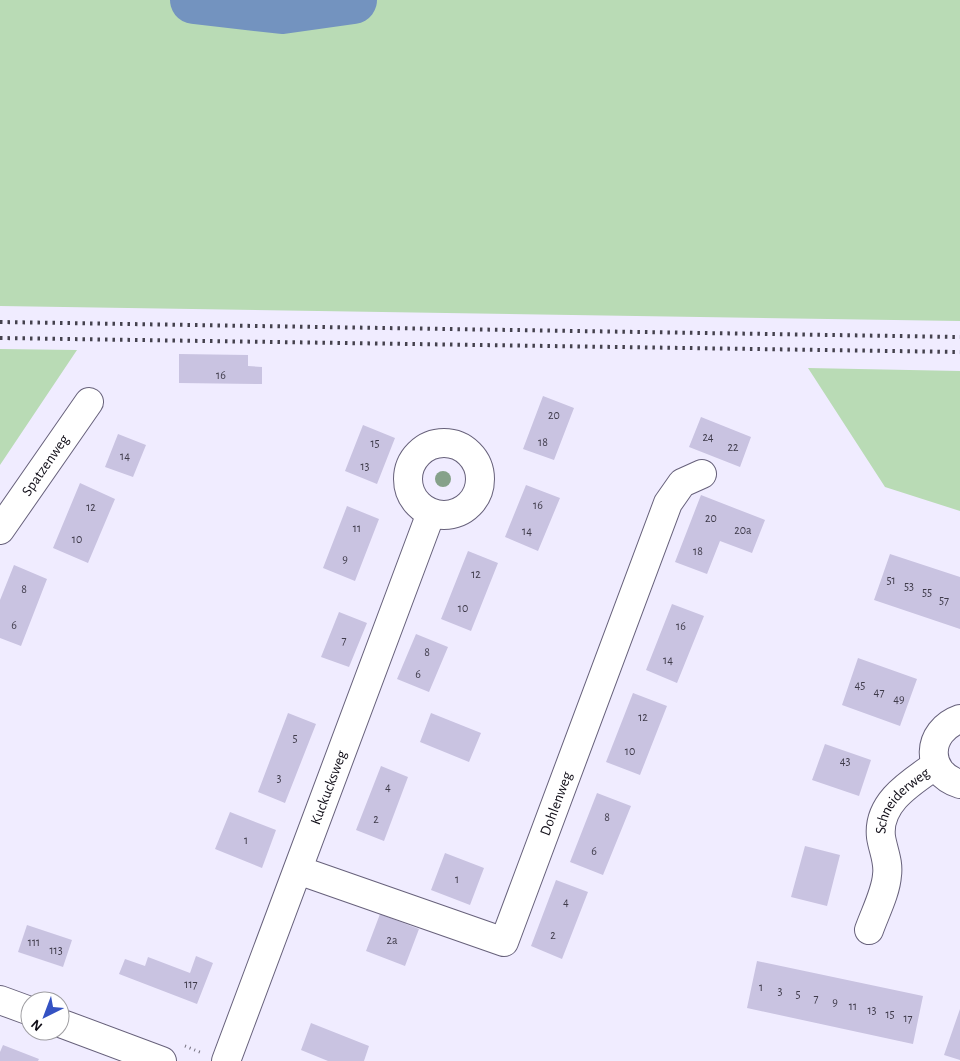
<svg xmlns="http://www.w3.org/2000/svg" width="960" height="1061" font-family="'Alegreya Sans',sans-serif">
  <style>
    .green { fill: #b9dbb5 }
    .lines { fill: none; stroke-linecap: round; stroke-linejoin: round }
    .river { stroke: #7393bf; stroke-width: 48 }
    .building { fill: #c9c3e1 }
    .minor-casing { stroke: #67617b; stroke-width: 30 }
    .tertiary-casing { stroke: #67617b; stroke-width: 30 }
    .path { stroke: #74717f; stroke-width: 3; stroke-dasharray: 1 4; stroke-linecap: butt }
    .minor { stroke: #fff; stroke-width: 28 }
    .tertiary { stroke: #fff; stroke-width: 28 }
    .rail { stroke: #44414d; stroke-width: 4; stroke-dasharray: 2.5 5; stroke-linecap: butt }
    .tree { fill: #86a18a }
    .labels { text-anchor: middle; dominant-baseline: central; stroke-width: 5; stroke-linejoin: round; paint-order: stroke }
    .number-label { font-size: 12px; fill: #3e3a49 }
    .street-label { font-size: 15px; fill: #0f0c16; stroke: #fff }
  </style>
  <rect width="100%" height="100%" fill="#f0ecff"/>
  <!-- green -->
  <path class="green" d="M 0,0 L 960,0 L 960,321 L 0,306 Z
    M 0,349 L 77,350 L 0,465 Z
    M 808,368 L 960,371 L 960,511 L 885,487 Z"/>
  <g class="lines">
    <!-- river -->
    <path class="river" d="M 194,0 L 282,10 L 353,0"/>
  </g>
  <!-- building -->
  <path class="building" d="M 179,354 L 248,355 L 248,366 L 262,367 L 262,384 L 179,383 Z
    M 543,396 L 574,408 L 554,460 L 523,449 Z
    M 701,417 L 751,437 L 740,467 L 689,447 Z
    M 363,425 L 395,438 L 377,484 L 345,471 Z
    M 118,434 L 146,445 L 133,477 L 105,467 Z
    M 80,483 L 115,499 L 88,563 L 53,548 Z
    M 526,485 L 560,498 L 538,551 L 505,537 Z
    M 701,495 L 765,520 L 752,553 L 720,541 L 707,574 L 675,562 Z
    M 347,506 L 379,519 L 355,581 L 323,568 Z
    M 468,551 L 498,563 L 471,631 L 441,619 Z
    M 890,554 L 960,577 L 960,629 L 874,600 Z
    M 14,565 L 47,579 L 21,646 L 0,638 L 0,600 Z
    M 672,604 L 704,616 L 677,683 L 646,670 Z
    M 339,612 L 367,623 L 349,667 L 321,657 Z
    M 416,634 L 448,647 L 429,692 L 397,679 Z
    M 858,658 L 917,679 L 900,726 L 842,705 Z
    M 633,693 L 667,706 L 640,775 L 606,762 Z
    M 288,713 L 316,724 L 285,803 L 258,792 Z
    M 431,713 L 481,733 L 469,762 L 420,742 Z
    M 825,744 L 871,760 L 859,796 L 812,780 Z
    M 381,766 L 408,777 L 384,841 L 356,830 Z
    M 597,793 L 631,806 L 603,875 L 570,862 Z
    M 230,812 L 276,830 L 262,868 L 215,849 Z
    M 805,846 L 840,855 L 827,906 L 791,897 Z
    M 445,853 L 484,868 L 470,905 L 431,890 Z
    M 556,880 L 588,892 L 562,959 L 531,946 Z
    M 380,914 L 419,929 L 405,966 L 366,951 Z
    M 27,925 L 72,940 L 63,967 L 18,952 Z
    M 196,956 L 213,963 L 197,1004 L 119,974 L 125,959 L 145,966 L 148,957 L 190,973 Z
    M 757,961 L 923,996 L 913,1044 L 747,1008 Z
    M 960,1009 L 960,1060 L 944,1055 Z
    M 311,1023 L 369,1046 L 364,1061 L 328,1061 L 301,1050 Z
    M 3,1045 L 39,1059 L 38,1061 L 0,1061 L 0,1052 Z"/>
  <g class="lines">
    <!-- minor casing -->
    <g class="minor-casing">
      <g id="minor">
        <circle cx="444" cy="479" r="36"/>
        <path id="s1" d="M 0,530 L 89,402"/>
        <path d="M 960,719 C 926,731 924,773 960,784"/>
        <path id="s2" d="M 298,870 L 504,942 L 668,503 L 682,483 L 702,474"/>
        <path id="s3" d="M 869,930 C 875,913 886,892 887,875 C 889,862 883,850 881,837 C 877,802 912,782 936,765"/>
        <path id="s4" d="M 226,1061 L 431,513"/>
      </g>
    </g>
    <!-- tertiary casing -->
    <g class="tertiary-casing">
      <path id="tertiary" d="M 0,1000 L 30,1011
        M 60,1023 L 162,1061"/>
    </g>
    <!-- path -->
    <path class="path" d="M 185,1046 L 202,1053"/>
    <!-- minor -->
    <use href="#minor" class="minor"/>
    <!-- tertiary -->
    <use href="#tertiary" class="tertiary"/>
    <!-- rail -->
    <path class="rail" d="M 0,322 L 960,337
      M 0,338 L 960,352"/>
  </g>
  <!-- trees -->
  <circle class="tree" cx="443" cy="479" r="8"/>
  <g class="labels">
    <!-- number labels -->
    <g class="number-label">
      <text x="221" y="375">16</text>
      <text x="554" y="415">20</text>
      <text x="708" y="437">24</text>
      <text x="543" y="442">18</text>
      <text x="375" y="443">15</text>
      <text x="733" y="447">22</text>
      <text x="125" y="456">14</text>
      <text x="365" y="466">13</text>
      <text x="538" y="505">16</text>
      <text x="91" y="507">12</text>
      <text x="711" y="518">20</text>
      <text x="357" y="528">11</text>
      <text x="743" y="530">20a</text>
      <text x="527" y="531">14</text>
      <text x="77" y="539">10</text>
      <text x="698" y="551">18</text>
      <text x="345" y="559">9</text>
      <text x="476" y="574">12</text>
      <text x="891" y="580">51</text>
      <text x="909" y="586">53</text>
      <text x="24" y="589">8</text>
      <text x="927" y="592">55</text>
      <text x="944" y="600">57</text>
      <text x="463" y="608">10</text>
      <text x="14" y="625">6</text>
      <text x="681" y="626">16</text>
      <text x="344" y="640">7</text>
      <text x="427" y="652">8</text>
      <text x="668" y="660">14</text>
      <text x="418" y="674">6</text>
      <text x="860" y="685">45</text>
      <text x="879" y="692">47</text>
      <text x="899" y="699">49</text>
      <text x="643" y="717">12</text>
      <text x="295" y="738">5</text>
      <text x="630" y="751">10</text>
      <text x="845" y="761">43</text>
      <text x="279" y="778">3</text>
      <text x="388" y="787">4</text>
      <text x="607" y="817">8</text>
      <text x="376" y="819">2</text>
      <text x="246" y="840">1</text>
      <text x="594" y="851">6</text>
      <text x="457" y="879">1</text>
      <text x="566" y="902">4</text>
      <text x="553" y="935">2</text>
      <text x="392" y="940">2a</text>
      <text x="34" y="942">111</text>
      <text x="56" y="950">113</text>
      <text x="191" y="984">117</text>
      <text x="761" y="987">1</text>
      <text x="780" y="991">3</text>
      <text x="798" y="994">5</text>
      <text x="816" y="998">7</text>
      <text x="835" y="1002">9</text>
      <text x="853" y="1006">11</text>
      <text x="872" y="1010">13</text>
      <text x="890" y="1014">15</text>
      <text x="908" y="1018">17</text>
    </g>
    <!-- street labels -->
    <g class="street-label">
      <text stroke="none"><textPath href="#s1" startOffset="79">Spatzenweg</textPath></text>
      <text stroke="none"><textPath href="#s4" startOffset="292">Kuckucksweg</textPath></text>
      <text stroke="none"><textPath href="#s2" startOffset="366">Dohlenweg</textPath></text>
      <text stroke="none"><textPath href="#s3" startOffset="141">Schneiderweg</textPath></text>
    </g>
  </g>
  <!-- north arrow -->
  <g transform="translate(45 1016) rotate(222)"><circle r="24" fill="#ffffff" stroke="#9f9ea2"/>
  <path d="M0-4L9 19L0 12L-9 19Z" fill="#3452c3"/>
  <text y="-8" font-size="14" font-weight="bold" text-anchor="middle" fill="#0f0c16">N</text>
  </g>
</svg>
